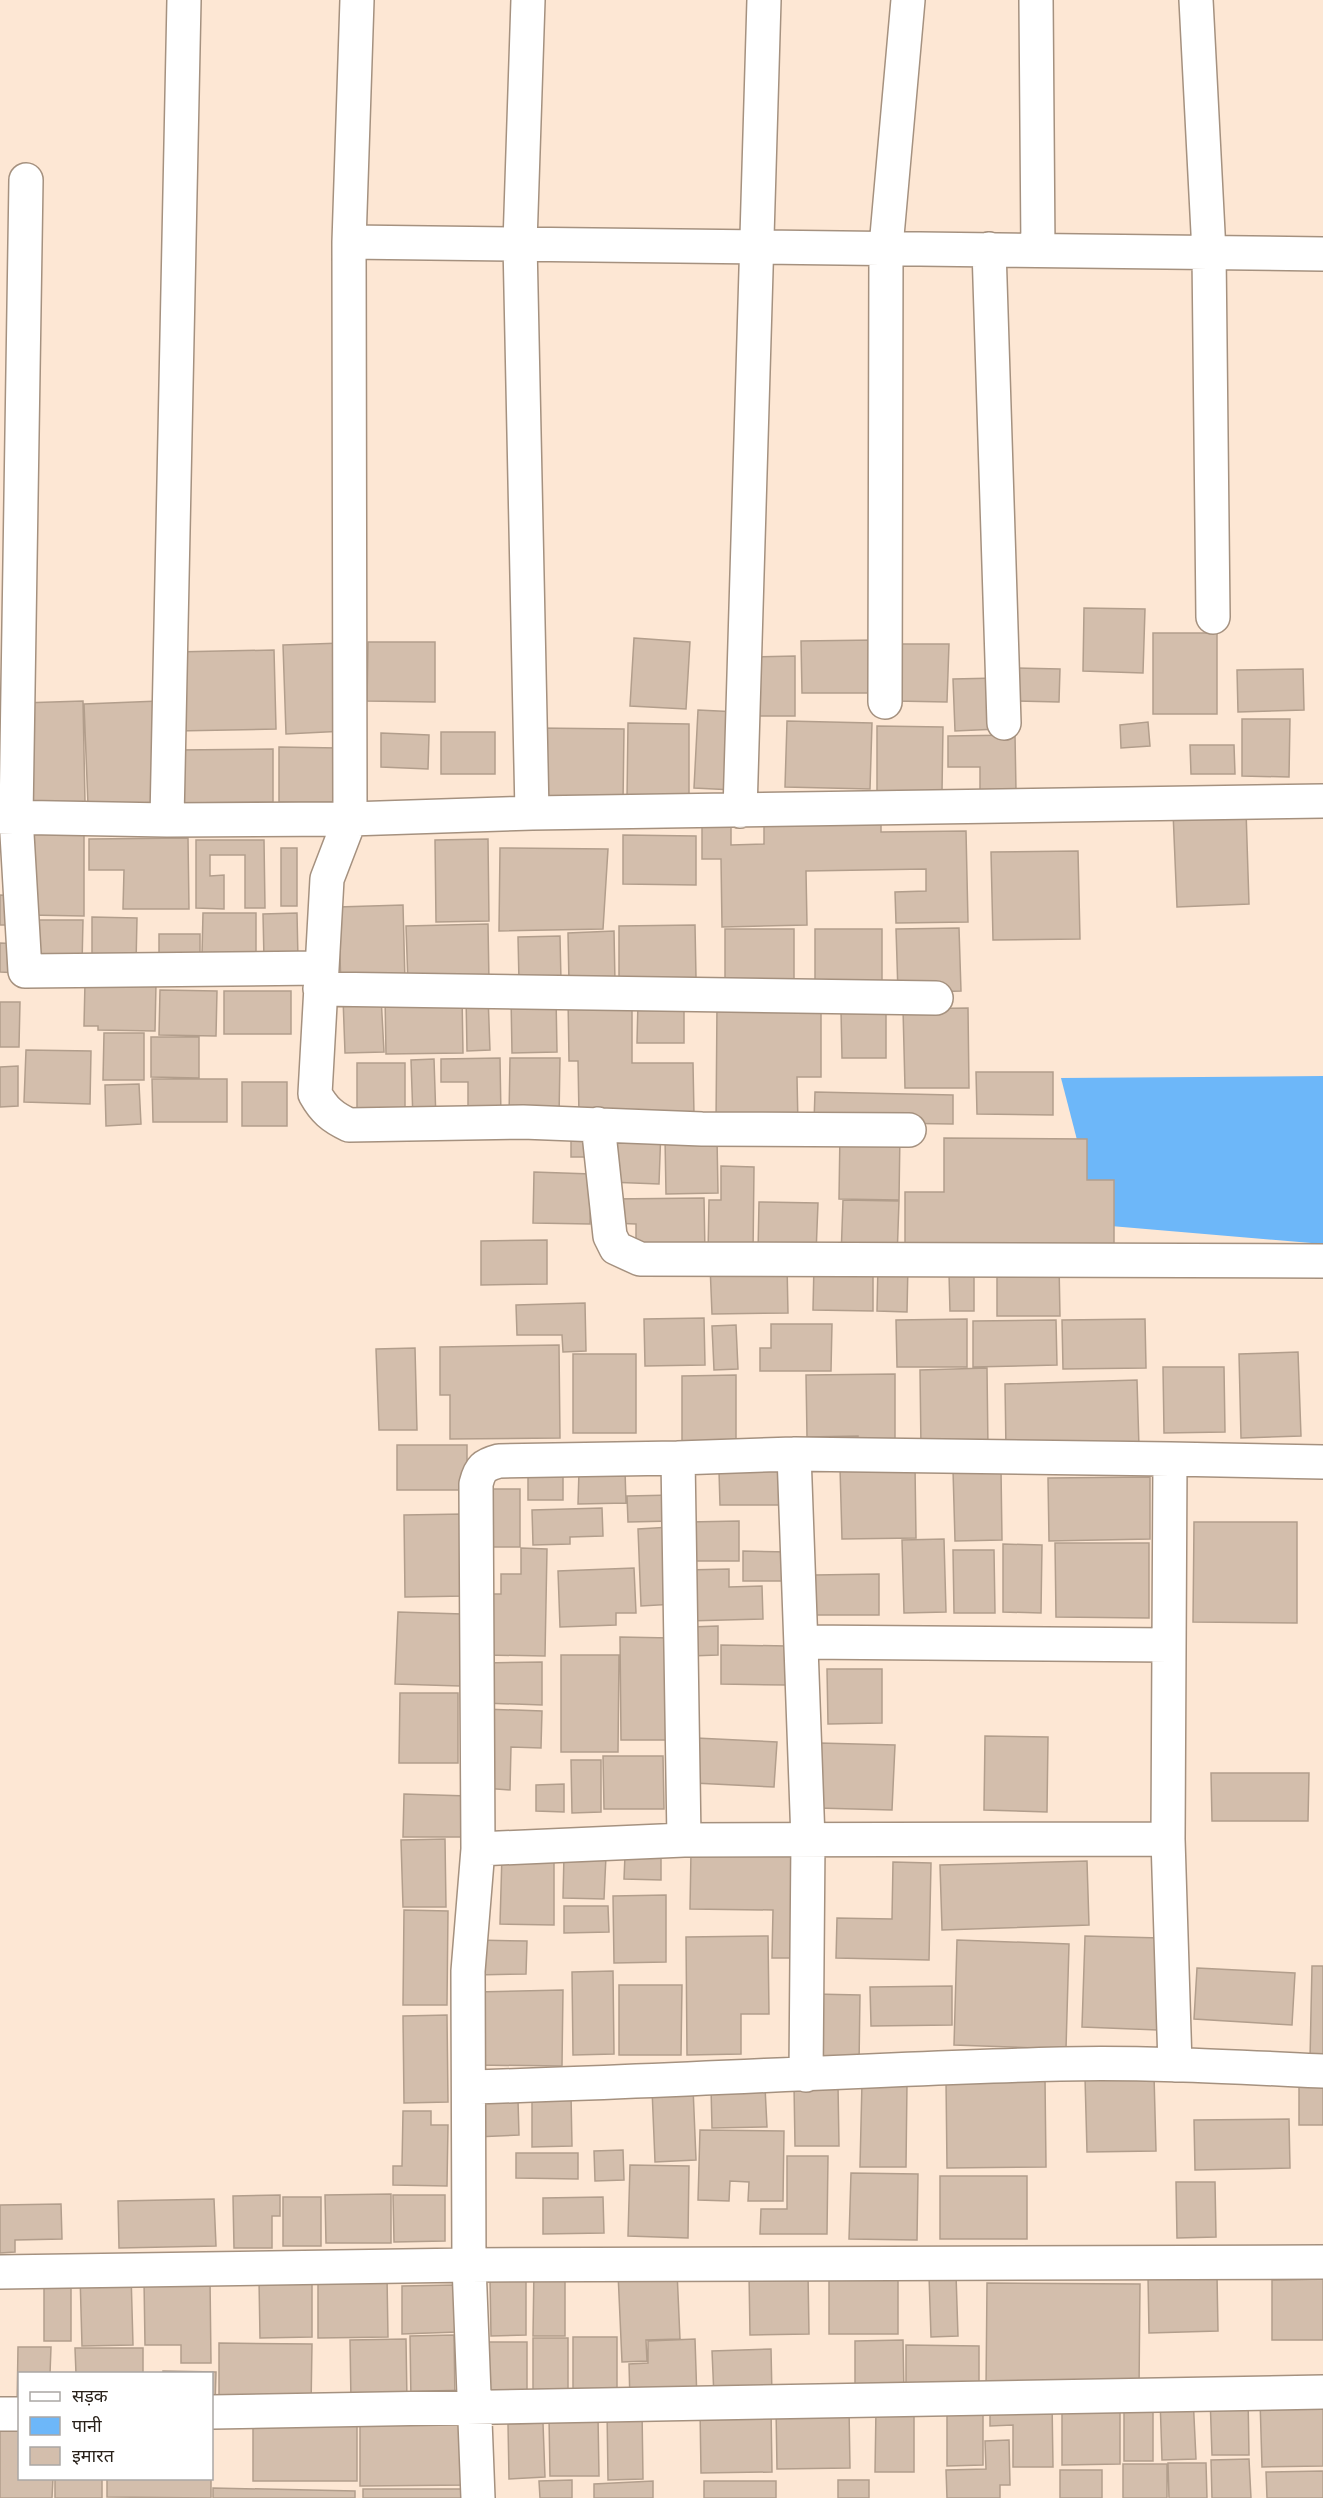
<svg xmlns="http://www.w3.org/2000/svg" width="1323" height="2498" font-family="Jost,'Noto Sans Devanagari',sans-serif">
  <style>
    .water { fill: #6db7f9 }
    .building { fill: #d3beac; stroke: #b29e8c; stroke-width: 1.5 }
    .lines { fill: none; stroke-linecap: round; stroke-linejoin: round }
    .minor-casing { stroke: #a5917f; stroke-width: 36 }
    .minor { stroke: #fff; stroke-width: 33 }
  </style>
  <rect width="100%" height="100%" fill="#fde7d4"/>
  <!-- water -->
  <path class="water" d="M 1323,1076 L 1323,1244 L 1099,1225 L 1061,1078 Z"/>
  <!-- building -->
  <path class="building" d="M 1084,608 L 1145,609 L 1143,673 L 1083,671 Z
    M 1153,633 L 1217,633 L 1217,714 L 1153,714 Z
    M 634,638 L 690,642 L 686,709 L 630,706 Z
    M 876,640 L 877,693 L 802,693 L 801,641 Z
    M 368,642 L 435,642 L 435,702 L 367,701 Z
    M 342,643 L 345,731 L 286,734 L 283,645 Z
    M 897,644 L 949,644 L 947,702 L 895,701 Z
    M 274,650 L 276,729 L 176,731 L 174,652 Z
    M 795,656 L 795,716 L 750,716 L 750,657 Z
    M 1012,668 L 1060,669 L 1059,702 L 1011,701 Z
    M 1303,669 L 1304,710 L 1238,712 L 1237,670 Z
    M 997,678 L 998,729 L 955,731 L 953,679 Z
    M 83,701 L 85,803 L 23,805 L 21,703 Z
    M 159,701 L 163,802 L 88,805 L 84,704 Z
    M 698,710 L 738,712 L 734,790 L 694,788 Z
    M 1242,719 L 1290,719 L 1289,777 L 1242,776 Z
    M 787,721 L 872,723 L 870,789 L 785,787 Z
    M 1148,722 L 1150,746 L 1121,748 L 1120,725 Z
    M 628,723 L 689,724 L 689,799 L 627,799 Z
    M 877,726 L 943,727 L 942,792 L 877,791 Z
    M 537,728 L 624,729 L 623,803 L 536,801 Z
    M 441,732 L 495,732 L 495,774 L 441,774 Z
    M 381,733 L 429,735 L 428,769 L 381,767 Z
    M 1015,735 L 1016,791 L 980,792 L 980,767 L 948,767 L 948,736 Z
    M 1190,745 L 1234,745 L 1235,774 L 1191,774 Z
    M 279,747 L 338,748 L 338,802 L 279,802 Z
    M 273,749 L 273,802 L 177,803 L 177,750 Z
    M 1246,810 L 1249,904 L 1177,907 L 1173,812 Z
    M 881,820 L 881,832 L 966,831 L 968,922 L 896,923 L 895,892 L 926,891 L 926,869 L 806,871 L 807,925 L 722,927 L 721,859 L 702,859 L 702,823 L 731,823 L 731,845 L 764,844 L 764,822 Z
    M 28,831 L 84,831 L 84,916 L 28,915 Z
    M 623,835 L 696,836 L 696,885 L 623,884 Z
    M 188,838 L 189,909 L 123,909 L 124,870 L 89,870 L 89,839 Z
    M 488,839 L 489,921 L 436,922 L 435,840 Z
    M 196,840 L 264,840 L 265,908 L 245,908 L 245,855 L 210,855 L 210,876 L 224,875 L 224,909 L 196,908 Z
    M 281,848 L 297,848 L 297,906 L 281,906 Z
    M 500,848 L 608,849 L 603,929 L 499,931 Z
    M 1078,851 L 1080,939 L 993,940 L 991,852 Z
    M 0,895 L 14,896 L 14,925 L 0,925 Z
    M 403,905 L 405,982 L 341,984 L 338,907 Z
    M 203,913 L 256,913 L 256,955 L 202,955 Z
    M 297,913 L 298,959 L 264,960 L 263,914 Z
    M 92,917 L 137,918 L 136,965 L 92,964 Z
    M 29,920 L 83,920 L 82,966 L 30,966 Z
    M 488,924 L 489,982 L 408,984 L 406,926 Z
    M 695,925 L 696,978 L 619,979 L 619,926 Z
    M 959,928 L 961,991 L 898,993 L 896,929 Z
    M 725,929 L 794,929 L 794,987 L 725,987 Z
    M 815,929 L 882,929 L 882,988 L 815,989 Z
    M 614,931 L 615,983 L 569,984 L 568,933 Z
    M 159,934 L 200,934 L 200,961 L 159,961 Z
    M 560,936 L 561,981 L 519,982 L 518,937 Z
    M 0,943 L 20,944 L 19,973 L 0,972 Z
    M 85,982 L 156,984 L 155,1031 L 98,1030 L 98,1026 L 84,1026 Z
    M 160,990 L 217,991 L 216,1036 L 159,1035 Z
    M 224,991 L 291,991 L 291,1034 L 224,1034 Z
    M 462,995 L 463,1053 L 386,1054 L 385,996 Z
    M 488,995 L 490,1050 L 467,1051 L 466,996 Z
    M 381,996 L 384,1052 L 345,1053 L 343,998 Z
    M 556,996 L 557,1052 L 512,1053 L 511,997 Z
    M 568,997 L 632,997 L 632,1063 L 693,1063 L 694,1115 L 579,1116 L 578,1061 L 569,1061 Z
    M 638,1001 L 684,1002 L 684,1043 L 637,1043 Z
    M 0,1002 L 20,1002 L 19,1047 L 0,1047 Z
    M 717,1005 L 821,1006 L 821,1077 L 797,1077 L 798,1125 L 716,1124 Z
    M 968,1008 L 969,1088 L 905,1088 L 903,1009 Z
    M 841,1011 L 886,1011 L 886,1058 L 842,1058 Z
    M 104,1033 L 144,1033 L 144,1080 L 103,1080 Z
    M 151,1037 L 199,1037 L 199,1078 L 151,1077 Z
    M 26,1050 L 91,1051 L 90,1104 L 24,1102 Z
    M 500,1058 L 501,1118 L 468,1119 L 468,1082 L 441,1082 L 441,1059 Z
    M 510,1058 L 560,1058 L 559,1118 L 509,1117 Z
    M 434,1059 L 436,1120 L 413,1120 L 411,1060 Z
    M 357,1063 L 405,1063 L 405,1121 L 357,1121 Z
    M 18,1066 L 18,1106 L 0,1107 L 0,1067 Z
    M 976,1072 L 1053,1072 L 1053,1115 L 977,1114 Z
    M 152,1079 L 227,1079 L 227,1122 L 153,1122 Z
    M 242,1082 L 287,1082 L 287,1126 L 242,1126 Z
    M 139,1084 L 141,1124 L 106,1126 L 105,1085 Z
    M 815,1092 L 953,1095 L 953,1124 L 814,1122 Z
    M 610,1127 L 661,1128 L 659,1184 L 608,1182 Z
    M 840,1132 L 900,1133 L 899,1200 L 839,1199 Z
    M 571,1138 L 597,1138 L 597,1157 L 571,1157 Z
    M 665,1138 L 717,1138 L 718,1193 L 666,1194 Z
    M 944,1138 L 1087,1139 L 1087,1180 L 1114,1180 L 1114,1258 L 905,1257 L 905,1192 L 944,1192 Z
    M 721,1166 L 754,1167 L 753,1255 L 708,1254 L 709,1200 L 721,1200 Z
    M 534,1172 L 591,1174 L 590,1224 L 533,1223 Z
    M 704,1198 L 705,1253 L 636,1254 L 636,1224 L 611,1223 L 610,1199 Z
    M 843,1200 L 899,1201 L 897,1259 L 841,1258 Z
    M 759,1202 L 818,1203 L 816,1254 L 758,1252 Z
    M 547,1240 L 547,1284 L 481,1285 L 481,1241 Z
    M 878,1263 L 908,1263 L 907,1312 L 877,1311 Z
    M 787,1264 L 788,1313 L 712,1314 L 710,1265 Z
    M 814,1264 L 873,1265 L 873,1311 L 813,1310 Z
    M 997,1264 L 1059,1264 L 1060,1316 L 997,1316 Z
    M 949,1273 L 974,1273 L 974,1311 L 950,1311 Z
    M 585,1303 L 586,1351 L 563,1352 L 562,1335 L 517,1335 L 516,1305 Z
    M 704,1318 L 705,1365 L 645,1366 L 644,1319 Z
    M 967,1319 L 967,1367 L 897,1367 L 896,1320 Z
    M 1145,1319 L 1146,1368 L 1063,1369 L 1062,1320 Z
    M 1056,1320 L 1057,1365 L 973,1367 L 973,1321 Z
    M 771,1324 L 832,1324 L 831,1371 L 760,1371 L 760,1348 L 771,1348 Z
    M 736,1325 L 738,1369 L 714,1370 L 712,1326 Z
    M 559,1345 L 560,1438 L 450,1439 L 450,1395 L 440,1395 L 440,1347 Z
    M 415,1348 L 417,1430 L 379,1430 L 376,1349 Z
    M 1298,1352 L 1301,1436 L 1241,1438 L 1239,1354 Z
    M 573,1354 L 636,1354 L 636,1433 L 573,1433 Z
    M 1163,1367 L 1224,1367 L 1225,1432 L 1164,1433 Z
    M 987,1368 L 988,1449 L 921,1450 L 920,1370 Z
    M 895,1374 L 895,1448 L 858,1448 L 858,1436 L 807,1437 L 806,1375 Z
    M 736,1375 L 736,1446 L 682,1446 L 682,1376 Z
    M 1137,1380 L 1139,1447 L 1006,1451 L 1005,1384 Z
    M 397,1445 L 467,1445 L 467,1490 L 397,1490 Z
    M 915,1466 L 916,1538 L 842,1539 L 840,1468 Z
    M 1001,1469 L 1002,1540 L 955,1541 L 953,1470 Z
    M 625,1470 L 626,1503 L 578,1504 L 579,1471 Z
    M 719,1471 L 780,1471 L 780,1505 L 720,1505 Z
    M 528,1474 L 563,1474 L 563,1500 L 528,1500 Z
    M 1150,1477 L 1150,1539 L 1049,1541 L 1048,1478 Z
    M 488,1489 L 520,1489 L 520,1547 L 487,1547 Z
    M 673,1495 L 673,1521 L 628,1522 L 627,1496 Z
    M 602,1508 L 603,1536 L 570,1537 L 570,1544 L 533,1545 L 532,1510 Z
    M 464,1514 L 466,1596 L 405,1597 L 404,1515 Z
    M 739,1521 L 739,1561 L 690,1561 L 689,1522 Z
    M 1194,1522 L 1297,1522 L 1297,1623 L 1193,1622 Z
    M 671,1527 L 675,1604 L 641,1606 L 638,1529 Z
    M 944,1539 L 946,1612 L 904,1613 L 902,1540 Z
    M 1055,1543 L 1149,1543 L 1149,1618 L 1056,1617 Z
    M 1003,1544 L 1042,1545 L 1041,1613 L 1003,1612 Z
    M 521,1548 L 547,1549 L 545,1656 L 486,1655 L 486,1594 L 501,1594 L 501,1574 L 521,1574 Z
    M 953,1550 L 994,1550 L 995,1613 L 954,1613 Z
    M 743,1551 L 789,1552 L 789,1581 L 743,1581 Z
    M 634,1568 L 636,1613 L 616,1613 L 616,1625 L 560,1627 L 558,1571 Z
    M 729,1569 L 729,1587 L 762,1586 L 763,1619 L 687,1621 L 685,1570 Z
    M 879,1574 L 879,1615 L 815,1615 L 815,1575 Z
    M 398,1612 L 462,1614 L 460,1686 L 395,1684 Z
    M 718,1626 L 718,1655 L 690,1656 L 690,1627 Z
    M 620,1637 L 671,1638 L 671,1740 L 621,1740 Z
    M 721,1645 L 787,1646 L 786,1685 L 721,1684 Z
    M 561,1655 L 619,1655 L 618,1752 L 561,1752 Z
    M 542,1662 L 542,1705 L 483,1703 L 484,1663 Z
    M 827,1669 L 882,1669 L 882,1723 L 828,1724 Z
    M 400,1693 L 458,1693 L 458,1763 L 399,1763 Z
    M 484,1709 L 542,1711 L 541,1748 L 511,1747 L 510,1790 L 483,1788 Z
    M 985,1736 L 1048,1737 L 1047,1812 L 984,1810 Z
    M 696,1738 L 777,1742 L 774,1787 L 694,1783 Z
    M 819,1743 L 895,1745 L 892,1810 L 817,1808 Z
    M 603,1756 L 663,1756 L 664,1809 L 604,1809 Z
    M 571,1760 L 601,1760 L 601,1812 L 572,1813 Z
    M 1211,1773 L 1309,1773 L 1308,1821 L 1212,1821 Z
    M 564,1784 L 564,1812 L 536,1811 L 536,1785 Z
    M 404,1794 L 468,1796 L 467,1837 L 403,1837 Z
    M 445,1839 L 446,1907 L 403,1907 L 401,1840 Z
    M 691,1851 L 798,1852 L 797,1958 L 772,1958 L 773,1910 L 690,1909 Z
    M 502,1854 L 554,1854 L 554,1925 L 500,1924 Z
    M 564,1855 L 606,1856 L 604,1899 L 563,1898 Z
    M 625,1855 L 661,1855 L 661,1880 L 624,1879 Z
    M 1087,1861 L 1089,1925 L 942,1930 L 940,1865 Z
    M 893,1862 L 931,1863 L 929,1960 L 836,1958 L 837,1918 L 892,1919 Z
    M 666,1895 L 666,1962 L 614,1963 L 613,1896 Z
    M 564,1906 L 608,1906 L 609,1932 L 564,1933 Z
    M 404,1910 L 448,1911 L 447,2005 L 403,2005 Z
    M 768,1936 L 769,2014 L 741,2014 L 741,2054 L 687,2055 L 686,1937 Z
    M 1085,1936 L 1160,1938 L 1158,2030 L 1082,2027 Z
    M 475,1940 L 527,1941 L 526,1974 L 474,1975 Z
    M 957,1940 L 1069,1944 L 1066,2049 L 954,2045 Z
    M 1312,1966 L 1323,1966 L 1323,2059 L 1310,2059 Z
    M 1197,1968 L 1295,1973 L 1292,2025 L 1194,2019 Z
    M 613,1971 L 614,2054 L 573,2055 L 572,1972 Z
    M 619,1985 L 682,1985 L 681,2055 L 619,2055 Z
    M 952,1986 L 952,2025 L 871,2026 L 870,1987 Z
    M 563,1990 L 562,2066 L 476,2065 L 476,1992 Z
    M 814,1994 L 860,1995 L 859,2065 L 812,2064 Z
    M 447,2015 L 448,2102 L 404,2103 L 403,2016 Z
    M 1154,2075 L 1156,2151 L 1087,2152 L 1085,2077 Z
    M 1299,2078 L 1323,2078 L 1323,2125 L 1299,2125 Z
    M 1045,2079 L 1046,2167 L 947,2168 L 946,2080 Z
    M 862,2082 L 907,2083 L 906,2167 L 860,2167 Z
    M 794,2085 L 838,2085 L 839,2146 L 795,2146 Z
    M 693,2087 L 696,2160 L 655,2162 L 652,2089 Z
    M 765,2087 L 767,2127 L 712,2128 L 711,2088 Z
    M 532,2094 L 571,2094 L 572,2146 L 532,2147 Z
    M 518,2100 L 519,2135 L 475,2137 L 477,2101 Z
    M 403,2111 L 431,2111 L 431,2125 L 448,2125 L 447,2186 L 393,2185 L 393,2166 L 402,2166 Z
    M 1289,2119 L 1290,2168 L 1195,2170 L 1194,2120 Z
    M 700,2130 L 784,2131 L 783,2201 L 748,2201 L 749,2182 L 730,2181 L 729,2201 L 698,2200 Z
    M 623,2150 L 624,2180 L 595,2181 L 594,2151 Z
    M 516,2153 L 578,2153 L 578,2179 L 516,2178 Z
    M 787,2156 L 828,2156 L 827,2234 L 760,2234 L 761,2209 L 787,2209 Z
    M 630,2165 L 689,2166 L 688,2238 L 628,2236 Z
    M 851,2173 L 918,2174 L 917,2240 L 849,2239 Z
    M 940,2176 L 1027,2176 L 1027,2239 L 940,2239 Z
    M 1176,2182 L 1215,2182 L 1216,2237 L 1177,2238 Z
    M 391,2194 L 391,2243 L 326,2243 L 325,2195 Z
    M 280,2195 L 280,2216 L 272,2216 L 272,2248 L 234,2248 L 233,2196 Z
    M 393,2195 L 445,2195 L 445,2241 L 394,2242 Z
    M 283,2197 L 321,2197 L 321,2246 L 283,2246 Z
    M 603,2197 L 604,2233 L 543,2234 L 543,2198 Z
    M 214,2199 L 216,2246 L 119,2248 L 118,2201 Z
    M 61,2204 L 62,2239 L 15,2240 L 15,2252 L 0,2253 L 0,2205 Z
    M 534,2269 L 565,2270 L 565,2336 L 533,2336 Z
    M 677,2271 L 680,2339 L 646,2340 L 647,2361 L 622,2362 L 618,2273 Z
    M 131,2273 L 133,2345 L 82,2346 L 80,2275 Z
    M 808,2273 L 809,2334 L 750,2335 L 749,2274 Z
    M 956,2274 L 958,2336 L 931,2337 L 929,2275 Z
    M 829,2275 L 898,2275 L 898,2334 L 829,2334 Z
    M 1217,2275 L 1218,2331 L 1149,2333 L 1148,2276 Z
    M 387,2276 L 388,2337 L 318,2338 L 318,2277 Z
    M 44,2277 L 71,2277 L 71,2341 L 44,2341 Z
    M 210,2279 L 211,2363 L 181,2363 L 181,2345 L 145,2345 L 144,2280 Z
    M 312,2279 L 312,2337 L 260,2338 L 259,2280 Z
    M 490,2279 L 526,2279 L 526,2335 L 491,2336 Z
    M 1323,2279 L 1323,2340 L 1272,2340 L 1272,2280 Z
    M 987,2283 L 1140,2284 L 1139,2391 L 986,2390 Z
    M 456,2285 L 457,2332 L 402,2334 L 402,2286 Z
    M 454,2335 L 455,2401 L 411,2402 L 410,2336 Z
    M 573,2337 L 617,2337 L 617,2400 L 573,2400 Z
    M 533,2338 L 568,2338 L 568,2401 L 533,2401 Z
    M 406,2339 L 407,2402 L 351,2402 L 350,2340 Z
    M 695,2339 L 697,2401 L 630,2402 L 629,2364 L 648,2363 L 648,2341 Z
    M 903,2340 L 904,2395 L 855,2394 L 855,2341 Z
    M 486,2342 L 527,2342 L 527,2403 L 486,2403 Z
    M 219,2343 L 312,2344 L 311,2408 L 219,2408 Z
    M 906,2345 L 979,2346 L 979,2390 L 906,2390 Z
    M 18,2347 L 51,2347 L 50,2374 L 20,2374 L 20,2408 L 17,2408 Z
    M 75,2348 L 143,2348 L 143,2374 L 76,2374 Z
    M 771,2349 L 772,2396 L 714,2397 L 712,2351 Z
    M 163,2371 L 216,2372 L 215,2406 L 212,2406 L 212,2374 L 163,2374 Z
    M 1248,2395 L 1249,2455 L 1212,2455 L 1210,2396 Z
    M 1193,2396 L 1196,2459 L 1162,2460 L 1160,2398 Z
    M 1323,2399 L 1323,2466 L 1262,2467 L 1260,2400 Z
    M 990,2400 L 1052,2400 L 1053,2467 L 1013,2467 L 1013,2425 L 990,2426 Z
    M 947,2402 L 983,2402 L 983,2465 L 947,2466 Z
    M 1062,2403 L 1120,2403 L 1120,2464 L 1062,2465 Z
    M 1124,2403 L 1153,2403 L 1153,2461 L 1124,2461 Z
    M 849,2407 L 850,2468 L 777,2469 L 776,2408 Z
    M 771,2408 L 772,2472 L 701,2473 L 700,2409 Z
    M 876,2408 L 914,2408 L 914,2472 L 875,2472 Z
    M 607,2410 L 642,2410 L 643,2479 L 608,2480 Z
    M 598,2416 L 599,2476 L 550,2476 L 549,2417 Z
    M 253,2418 L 357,2418 L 357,2481 L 253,2481 Z
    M 360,2418 L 469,2418 L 469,2485 L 360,2486 Z
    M 543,2423 L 545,2477 L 509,2479 L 508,2424 Z
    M 0,2424 L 20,2424 L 20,2478 L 53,2478 L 52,2498 L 0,2498 Z
    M 1009,2440 L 1010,2485 L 1000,2485 L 1000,2498 L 947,2498 L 946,2470 L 986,2469 L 985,2441 Z
    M 1249,2459 L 1251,2498 L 1212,2498 L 1211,2460 Z
    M 1168,2463 L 1206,2463 L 1207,2498 L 1169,2498 Z
    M 1123,2464 L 1167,2464 L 1167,2498 L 1123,2498 Z
    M 1060,2470 L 1102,2470 L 1102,2498 L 1060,2498 Z
    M 1323,2471 L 1323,2498 L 1267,2498 L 1266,2472 Z
    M 55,2478 L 102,2478 L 102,2498 L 55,2498 Z
    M 107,2478 L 211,2478 L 211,2498 L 107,2497 Z
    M 572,2480 L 572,2498 L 540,2498 L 539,2481 Z
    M 838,2480 L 869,2480 L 869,2498 L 838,2498 Z
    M 653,2481 L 653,2498 L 594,2498 L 594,2484 Z
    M 704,2481 L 776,2481 L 776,2498 L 704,2498 Z
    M 213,2488 L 355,2491 L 355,2498 L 213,2498 Z
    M 363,2489 L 472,2489 L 472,2498 L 363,2498 Z"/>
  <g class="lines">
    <!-- minor casing -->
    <g class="minor-casing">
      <path id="minor" d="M 357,0 L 349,242 L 350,819 L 327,879 L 315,1094 C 324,1110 332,1117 349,1125 L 523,1122 L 702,1129 L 909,1130
        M 528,0 L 520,243 L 532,813
        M 1036,0 L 1038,250
        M 1196,0 L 1209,252 L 1213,617
        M 26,180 L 16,817 L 25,971 L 321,968
        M 349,242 L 1323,254
        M 989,249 L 1004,723
        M 885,702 L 886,247 L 908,0
        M 740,811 L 764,0
        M 0,817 L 167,820 L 184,0
        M 167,820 L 350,819 L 532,813 L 1323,801
        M 320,989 L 936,998
        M 598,1124 L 610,1236 L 616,1248 L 640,1259 L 1323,1261
        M 794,1454 L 808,1840 L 806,2075
        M 802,1642 L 1168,1645
        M 684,1840 L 678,1458 L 794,1454 L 1170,1459
        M 478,1849 L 684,1840 L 1168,1839
        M 1175,2065 L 1168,1839 L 1170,1459 L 1323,1462
        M 470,2087 C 667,2082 863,2069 1060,2064 C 1148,2062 1235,2067 1323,2071
        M 0,2272 L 469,2265 L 1323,2262
        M 212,2412 L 1323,2392
        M 0,2414 L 20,2414
        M 478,2498 L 469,2265 L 468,1971 L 478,1849 L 476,1484 C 480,1468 484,1465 499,1461 L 678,1458"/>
    </g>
    <!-- minor -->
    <use href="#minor" class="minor"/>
  </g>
  <!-- legend -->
  <rect x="18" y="2372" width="195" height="108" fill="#ffffff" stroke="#aaa7a4" stroke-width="1.5"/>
  <rect x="30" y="2392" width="30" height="9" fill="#ffffff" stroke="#aaa7a4" stroke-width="1.5"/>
  <text x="72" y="2402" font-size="18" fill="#2a221b">सड़क</text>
  <rect x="30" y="2417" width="30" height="18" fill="#6db7f9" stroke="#aaa7a4" stroke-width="1.5"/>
  <text x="72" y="2432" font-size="18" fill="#2a221b">पानी</text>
  <rect x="30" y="2447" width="30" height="18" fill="#d3beac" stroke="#aaa7a4" stroke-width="1.5"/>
  <text x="72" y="2462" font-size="18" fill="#2a221b">इमारत</text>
</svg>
